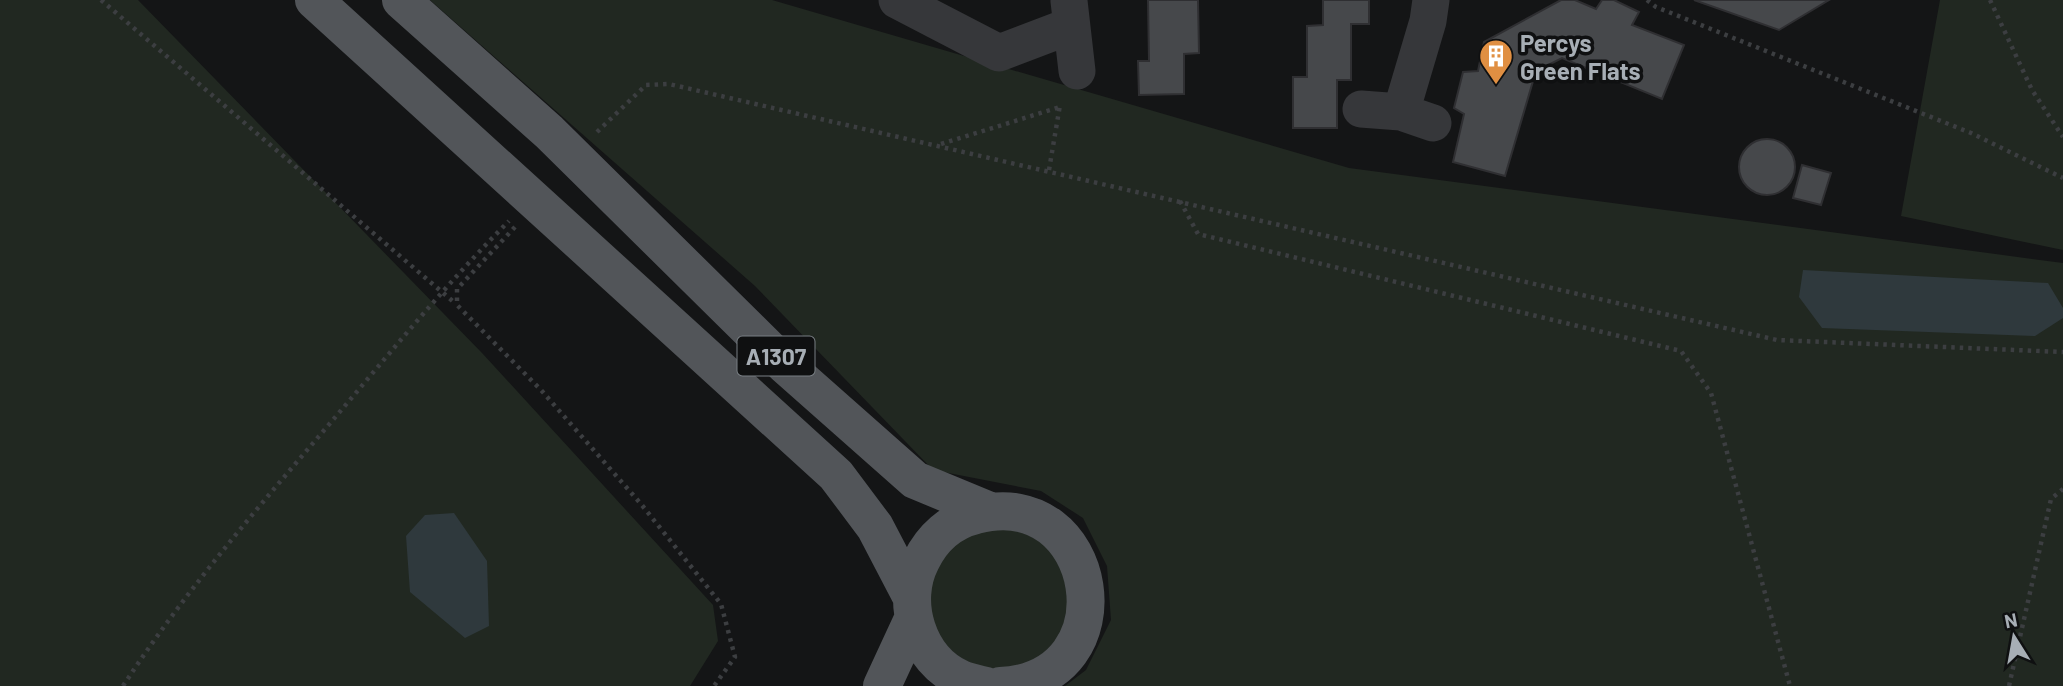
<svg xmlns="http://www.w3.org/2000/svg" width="2063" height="686" font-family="Barlow,sans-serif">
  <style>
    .green { fill: #212821 }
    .water { fill: #2f393d }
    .building { fill: #46484b; stroke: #2f2f32; stroke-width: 2 }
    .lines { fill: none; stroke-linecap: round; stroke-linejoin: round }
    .path { stroke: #3c3e41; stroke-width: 4.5; stroke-dasharray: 3.5 5; stroke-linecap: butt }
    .minor { stroke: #36373a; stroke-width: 37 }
    .primary { stroke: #525559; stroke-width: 38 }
    .labels { text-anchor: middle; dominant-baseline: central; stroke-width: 7; stroke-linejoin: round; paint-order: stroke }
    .shield { fill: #0f1011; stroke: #797f84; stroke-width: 2 }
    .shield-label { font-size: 23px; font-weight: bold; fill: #a7aeb5 }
    .poi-label { font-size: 24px; font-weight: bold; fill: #a7aeb5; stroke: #0f1011; text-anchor: start }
  </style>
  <rect width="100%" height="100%" fill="#141516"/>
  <!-- green -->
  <path class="green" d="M 0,0 L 138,0 L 482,353 L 713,605 L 718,641 L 690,686 L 0,686 Z
    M 430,0 L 772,0 L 1349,168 L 2063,263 L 2063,686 L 1065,686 L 1086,670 L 1111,620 L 1107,566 L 1083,518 L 1041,491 L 933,470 L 755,286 Z
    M 1940,0 L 2063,0 L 2063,250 L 1901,216 Z
    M929 599a70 70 0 1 1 140 0a70 70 0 1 1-140 0Z"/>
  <!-- water -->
  <path class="water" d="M 1803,270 L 2048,283 L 2063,308 L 2063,318 L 2035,336 L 1822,328 L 1799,297 Z
    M 454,513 L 487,561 L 489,626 L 465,638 L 410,592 L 406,536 L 425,515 Z"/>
  <!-- building -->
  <path class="building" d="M 1148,0 L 1198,0 L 1199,53 L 1184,54 L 1184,94 L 1139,95 L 1138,61 L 1149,61 Z
    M 1323,0 L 1369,0 L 1369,24 L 1351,24 L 1351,80 L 1337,80 L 1337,128 L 1293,128 L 1293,77 L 1307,77 L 1307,26 L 1323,25 Z
    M 1561,0 L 1575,0 L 1596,9 L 1602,0 L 1614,0 L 1639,12 L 1632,25 L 1684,45 L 1662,99 L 1562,58 L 1536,71 L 1505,176 L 1453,162 L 1464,114 L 1454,108 L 1463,72 L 1478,71 L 1484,42 Z
    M 1694,0 L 1829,0 L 1779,30 Z
    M1739 167a28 28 0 1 1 56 0a28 28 0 1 1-56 0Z
    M 1802,165 L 1831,173 L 1821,205 L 1793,198 Z"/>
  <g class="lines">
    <!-- path -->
    <path class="path" d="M 101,0 L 456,304
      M 1647,0 L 1656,7 L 1971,133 L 2063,178
      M 1990,0 L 2032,90 L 2063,137
      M 597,132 L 646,85 L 669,84 L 1777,340 L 2063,352
      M 941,144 L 1060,107
      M 1049,170 L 1060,105
      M 1180,201 L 1198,234 L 1681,351 L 1711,393 L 1790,686
      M 515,227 L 457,289 L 457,305 L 541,390 L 641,504 L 721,604 L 735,657 L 714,686
      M 123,686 C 183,594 255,511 326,428 C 386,358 444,286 509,221
      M 2009,686 L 2051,499 L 2063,489"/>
    <!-- minor -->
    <path class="minor" d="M 897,0 L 999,53 L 1070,26
      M 1431,0 L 1428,21 L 1401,112 L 1433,123
      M 1069,1 L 1077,71
      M 1361,109 L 1401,112"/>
    <!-- primary -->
    <path class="primary" d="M 314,0 L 836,475 L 875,527 L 911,596
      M 401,0 L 549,132 L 785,365 L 915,480 L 990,511
      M 882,686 L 913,619
      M 986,686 C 978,684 968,682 961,679 C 917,659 900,602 921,561 C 932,538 951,521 976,515 C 1100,482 1133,680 1000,686"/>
  </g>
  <!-- icons -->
  <defs>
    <g id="building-pin" transform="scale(1.75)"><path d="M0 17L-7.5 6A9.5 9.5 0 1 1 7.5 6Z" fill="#e08f42" stroke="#0f1011"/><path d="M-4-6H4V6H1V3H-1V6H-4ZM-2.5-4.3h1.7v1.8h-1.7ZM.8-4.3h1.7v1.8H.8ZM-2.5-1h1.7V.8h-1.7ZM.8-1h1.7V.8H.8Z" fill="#fff"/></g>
  </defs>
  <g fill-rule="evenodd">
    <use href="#building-pin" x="1496" y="56"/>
  </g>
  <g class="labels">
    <!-- shield labels -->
    <rect class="shield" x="737.5" y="336.5" width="77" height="39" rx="5"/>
    <g class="shield-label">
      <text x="776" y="356">A1307</text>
    </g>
    <!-- poi labels -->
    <g class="poi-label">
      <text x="1520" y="42">Percys<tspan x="1520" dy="28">Green Flats</tspan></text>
    </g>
  </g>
  <!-- north arrow -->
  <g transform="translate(2014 637) rotate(349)" stroke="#0f1011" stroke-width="5" paint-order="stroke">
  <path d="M0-5L12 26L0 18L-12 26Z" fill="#a7aeb5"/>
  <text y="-10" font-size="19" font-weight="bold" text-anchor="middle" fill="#a7aeb5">N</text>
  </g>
</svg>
